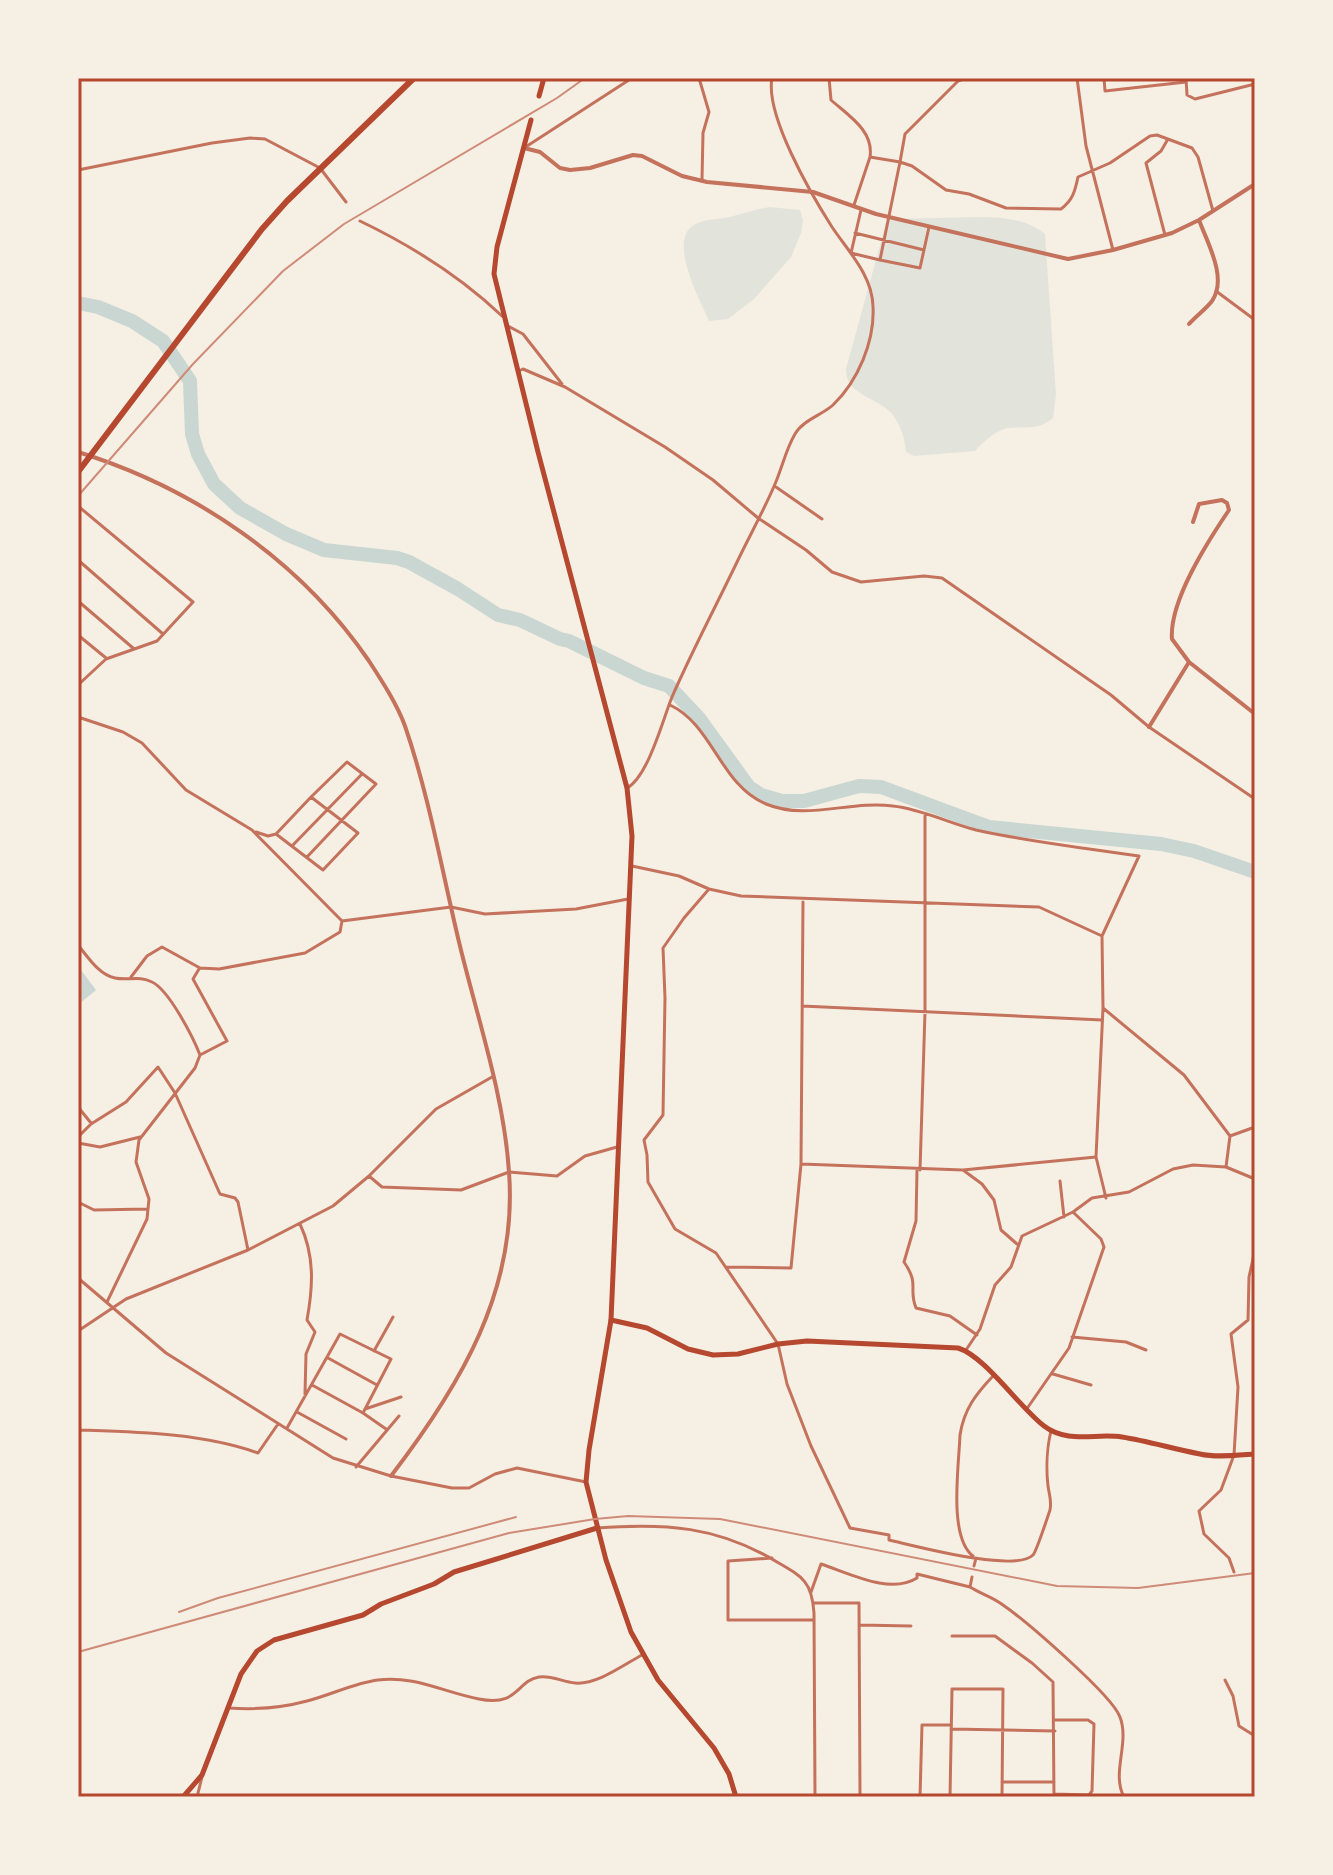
<svg xmlns="http://www.w3.org/2000/svg" width="1333" height="1875" font-family="Barlow,sans-serif">
  <style>
    .green { fill: #e2e4dc }
    .water { fill: #c9d6d2 }
    .lines { fill: none; stroke-linecap: round; stroke-linejoin: round }
    .river { stroke: #c9d6d2; stroke-width: 14 }
    .minor { stroke: #c5725c; stroke-width: 3 }
    .tertiary { stroke: #c5725c; stroke-width: 4 }
    .secondary { stroke: #b5482f; stroke-width: 5 }
    .primary { stroke: #b5482f; stroke-width: 5 }
    .trunk { stroke: #b5482f; stroke-width: 6 }
    .rail { stroke: #cf8b77; stroke-width: 2 }
    .neatline { fill: none; stroke: #b5482f; stroke-width: 3 }
  </style>
  <rect width="100%" height="100%" fill="#f6efe4"/>
  <!-- green -->
  <path class="green" d="M 770,207 L 800,210 L 803,220 L 801,233 L 791,257 L 754,299 L 728,319 L 709,321 C 700,300 670,245 691,227 C 702,218 720,220 733,216 C 746,213 757,209 770,207 Z
    M 937,218 C 971,218 1018,211 1045,234 L 1056,395 L 1053,418 C 1037,431 1027,426 1008,428 C 996,430 983,442 975,451 L 914,456 L 906,452 C 905,436 898,416 884,407 C 868,396 845,391 846,369 L 885,227 L 890,219 Z"/>
  <!-- water -->
  <path class="water" d="M 78,966 L 96,990 L 78,1005 Z"/>
  <g class="lines">
    <!-- river -->
    <path class="river" d="M 78,303 L 98,307 L 132,321 L 163,341 L 190,381 L 192,434 L 198,454 L 214,484 L 240,508 L 286,534 L 324,550 L 397,558 L 409,562 L 458,589 L 498,615 L 520,620 L 560,639 L 569,641 L 644,678 L 669,686 L 699,718 L 749,787 L 761,795 L 782,801 L 804,801 L 859,786 L 881,787 L 989,827 L 1161,844 L 1194,851 L 1255,872"/>
    <!-- minor -->
    <path class="minor" d="M 699,78 L 709,112 L 703,133 L 702,180
      M 829,78 L 831,100 C 849,116 874,131 870,157
      M 966,78 L 958,81 L 905,134 L 900,162 L 912,166 L 946,190 L 969,194 L 1006,208 L 1061,209 C 1073,200 1075,191 1078,177 L 1110,163 L 1150,136 L 1157,135 L 1192,148 L 1198,157 L 1213,211
      M 1077,78 L 1086,146 L 1113,250
      M 1104,78 L 1105,91 L 1186,82
      M 1186,78 L 1187,95 L 1195,99 L 1255,84
      M 524,148 L 632,78
      M 78,170 L 212,143 L 250,138 L 265,139 L 320,168 L 346,202
      M 360,221 C 412,246 460,276 502,316
      M 855,233 L 924,250
      M 1165,235 L 1146,163 L 1161,151 L 1168,139
      M 851,253 L 880,260 L 900,162 L 870,157 L 854,205
      M 851,253 L 861,210
      M 880,260 L 920,268 L 929,227
      M 1216,291 L 1255,320
      M 508,326 L 523,334 L 562,384
      M 519,371 L 523,369 L 565,387 L 665,447 L 713,480 L 758,518 L 806,550 L 832,572 L 861,582 L 924,576 L 942,578 L 1111,695 L 1149,727 L 1255,799
      M 776,487 L 822,519
      M 78,506 L 193,602 L 157,641 L 106,659 L 78,685
      M 78,560 L 163,634
      M 78,601 L 133,648
      M 78,635 L 106,658
      M 670,705 C 713,725 720,785 766,804 C 807,821 850,800 893,806 C 921,809 949,823 976,830 C 1030,842 1084,848 1139,856 L 1102,936 L 1103,1008 L 1096,1157 L 1106,1198
      M 78,717 L 123,732 L 142,743 L 186,790 L 252,830 L 342,921 L 451,907 L 485,914 L 576,909 L 628,899
      M 627,788 C 648,777 663,719 672,697 C 692,651 716,606 738,560 C 750,535 764,510 775,484 C 782,468 786,449 795,434 C 803,420 822,415 833,405 C 858,381 875,341 873,306 C 872,275 848,251 832,227 C 811,194 765,115 772,78
      M 256,832 L 268,836 L 276,834 L 323,870 L 358,833 L 311,797 L 276,834
      M 292,846 L 362,774
      M 307,857 L 376,784 L 347,762 L 311,797
      M 632,866 L 679,876 L 709,889 L 741,896 L 1039,907 L 1102,936
      M 709,889 L 684,918 L 663,948 L 665,998 L 663,1115 L 644,1140 L 647,1155 L 648,1182 L 675,1229 L 716,1253 L 778,1344 L 787,1384 L 811,1446 L 850,1528 L 889,1535 L 889,1540 C 916,1546 1015,1573 1033,1555 C 1036,1552 1048,1516 1050,1510 C 1052,1501 1049,1494 1048,1486 C 1046,1469 1047,1447 1051,1431
      M 78,945 C 88,957 99,975 115,978 C 128,981 139,975 152,982 C 169,990 193,1037 200,1055 L 195,1068 L 139,1140 L 136,1162 L 149,1199 L 147,1219 L 107,1302
      M 199,969 L 193,979 L 227,1041 L 200,1055
      M 131,977 L 147,956 L 162,947 L 200,968 L 219,969 L 305,953 L 340,932 L 342,921
      M 802,1006 L 1102,1020
      M 1103,1008 L 1184,1075 L 1230,1136
      M 78,1107 L 91,1123
      M 1230,1136 L 1255,1127
      M 78,1137 L 91,1124 L 126,1102 L 158,1067 L 175,1093 L 220,1194 L 235,1198 L 238,1202 L 248,1250
      M 78,1143 L 100,1147 L 140,1137
      M 801,1164 L 963,1170 L 1096,1157
      M 1226,1167 L 1230,1136
      M 917,1170 L 916,1221 L 904,1262 C 920,1285 908,1288 916,1308 L 950,1316 L 977,1335
      M 920,1170 L 925,1012 L 925,816
      M 963,1170 L 982,1184 L 994,1200 L 1001,1230 L 1017,1244
      M 369,1176 L 382,1187 L 461,1190 L 509,1172 L 557,1176 L 585,1156 L 617,1147
      M 1060,1181 L 1064,1217
      M 78,1202 L 94,1210 L 147,1209
      M 300,1224 C 315,1256 313,1287 307,1320 L 315,1332 L 306,1354 L 305,1394
      M 726,1267 L 791,1268 L 801,1164 L 803,902
      M 78,1278 L 166,1353 L 333,1458 L 391,1476 L 452,1488 L 469,1488 L 495,1474 L 517,1468 L 586,1482
      M 78,1331 L 126,1299 L 248,1250 L 333,1206 L 369,1176 L 436,1109 L 492,1077
      M 1072,1337 L 1126,1342 L 1146,1350
      M 966,1350 L 980,1329 L 995,1285 L 1011,1267 L 1022,1236 L 1073,1212 L 1092,1198 L 1129,1192 L 1173,1169 L 1193,1165 L 1226,1167 L 1255,1179
      M 374,1351 L 393,1317
      M 328,1358 L 377,1385
      M 1053,1374 L 1091,1385
      M 365,1409 L 401,1397
      M 1026,1410 L 1069,1348 L 1104,1247 L 1101,1239 L 1074,1213
      M 297,1412 L 346,1439
      M 363,1413 L 386,1429
      M 287,1428 L 340,1334 L 391,1359 L 363,1413 L 312,1385
      M 78,1430 C 137,1432 202,1433 258,1453 L 278,1424
      M 356,1467 L 399,1416
      M 597,1528 C 665,1523 718,1526 777,1562 C 803,1577 812,1582 814,1613 L 815,1797
      M 973,1556 C 948,1537 959,1465 960,1435 C 964,1409 976,1394 993,1376
      M 772,1558 L 728,1561 L 728,1620 L 814,1620
      M 974,1566 L 976,1558
      M 1234,1572 L 1229,1558 L 1204,1534 L 1199,1511 L 1221,1490 L 1234,1455 L 1238,1387 L 1231,1334 L 1248,1320 L 1249,1277 L 1255,1250
      M 972,1577 L 970,1587 C 981,1594 993,1597 1003,1605 C 1026,1621 1112,1695 1120,1717 C 1130,1743 1111,1773 1124,1797
      M 811,1592 L 821,1564 C 849,1573 890,1595 917,1578 L 917,1574 L 970,1587
      M 813,1603 L 859,1603 L 860,1797
      M 859,1625 L 911,1626
      M 952,1636 L 995,1636 L 1032,1663 L 1053,1682 L 1054,1797
      M 1225,1680 L 1233,1696 L 1239,1726 L 1255,1736
      M 229,1708 C 256,1710 281,1708 307,1701 C 331,1695 354,1683 378,1680 C 413,1675 446,1693 479,1699 C 519,1707 516,1681 539,1677 C 551,1675 563,1682 575,1683 C 597,1685 623,1665 642,1655
      M 951,1729 L 1055,1731
      M 1002,1782 L 1054,1782
      M 1054,1794 L 1089,1795 L 1092,1791 L 1094,1724 L 1088,1720 L 1055,1720
      M 197,1797 L 202,1777
      M 920,1797 L 922,1725 L 951,1725
      M 950,1797 L 952,1689 L 1003,1689 L 1002,1797"/>
    <!-- tertiary -->
    <path class="tertiary" d="M 524,148 L 540,152 L 560,168 L 570,170 L 590,168 L 633,155 L 642,156 L 682,176 L 707,182 L 813,192 L 876,214 L 1068,259 L 1113,250 L 1172,233 L 1199,220 L 1255,184
      M 1189,324 C 1196,316 1206,309 1212,301 C 1228,278 1207,242 1199,220
      M 78,452 C 194,488 300,560 369,661 C 382,681 397,704 405,726 C 429,796 442,871 459,942 C 477,1017 504,1095 509,1172 C 518,1290 460,1386 391,1476
      M 1193,522 L 1199,504 L 1222,500 L 1227,503 L 1229,510 C 1208,541 1169,601 1172,639 L 1189,662 L 1255,714
      M 1149,727 L 1189,662"/>
    <!-- secondary -->
    <path class="secondary" d="M 611,1320 L 647,1328 L 688,1349 L 713,1355 L 738,1354 L 778,1344 L 807,1341 L 958,1348 C 985,1356 1019,1407 1044,1426 C 1068,1444 1095,1433 1122,1437 C 1148,1441 1173,1449 1200,1454 C 1217,1458 1237,1455 1255,1454
      M 183,1797 L 202,1775 L 241,1674 L 257,1651 L 274,1640 L 363,1615 L 381,1604 L 434,1584 L 454,1572 L 597,1528"/>
    <!-- primary -->
    <path class="primary" d="M 539,96 L 544,78
      M 531,120 L 497,247 L 494,274 L 538,452 L 627,788 L 632,836 L 611,1320 L 589,1450 L 586,1482 L 606,1560 L 631,1632 L 658,1680 L 714,1748 L 729,1774 L 736,1797"/>
    <!-- trunk -->
    <path class="trunk" d="M 78,472 L 262,229 L 287,201 L 414,78"/>
    <!-- rail -->
    <path class="rail" d="M 78,496 L 193,364 L 283,271 L 344,224 L 557,98 L 585,78
      M 179,1612 L 218,1598 L 516,1517
      M 78,1652 L 509,1533 L 595,1519 L 628,1516 L 720,1519 L 1057,1586 L 1138,1588 L 1255,1573"/>
  </g>
  <!-- border -->
  <rect width="1333" height="1875" fill="none" stroke="#f6efe4" stroke-width="160"/>
  <rect x="80" y="80" width="1173" height="1715" class="neatline"/>
</svg>
